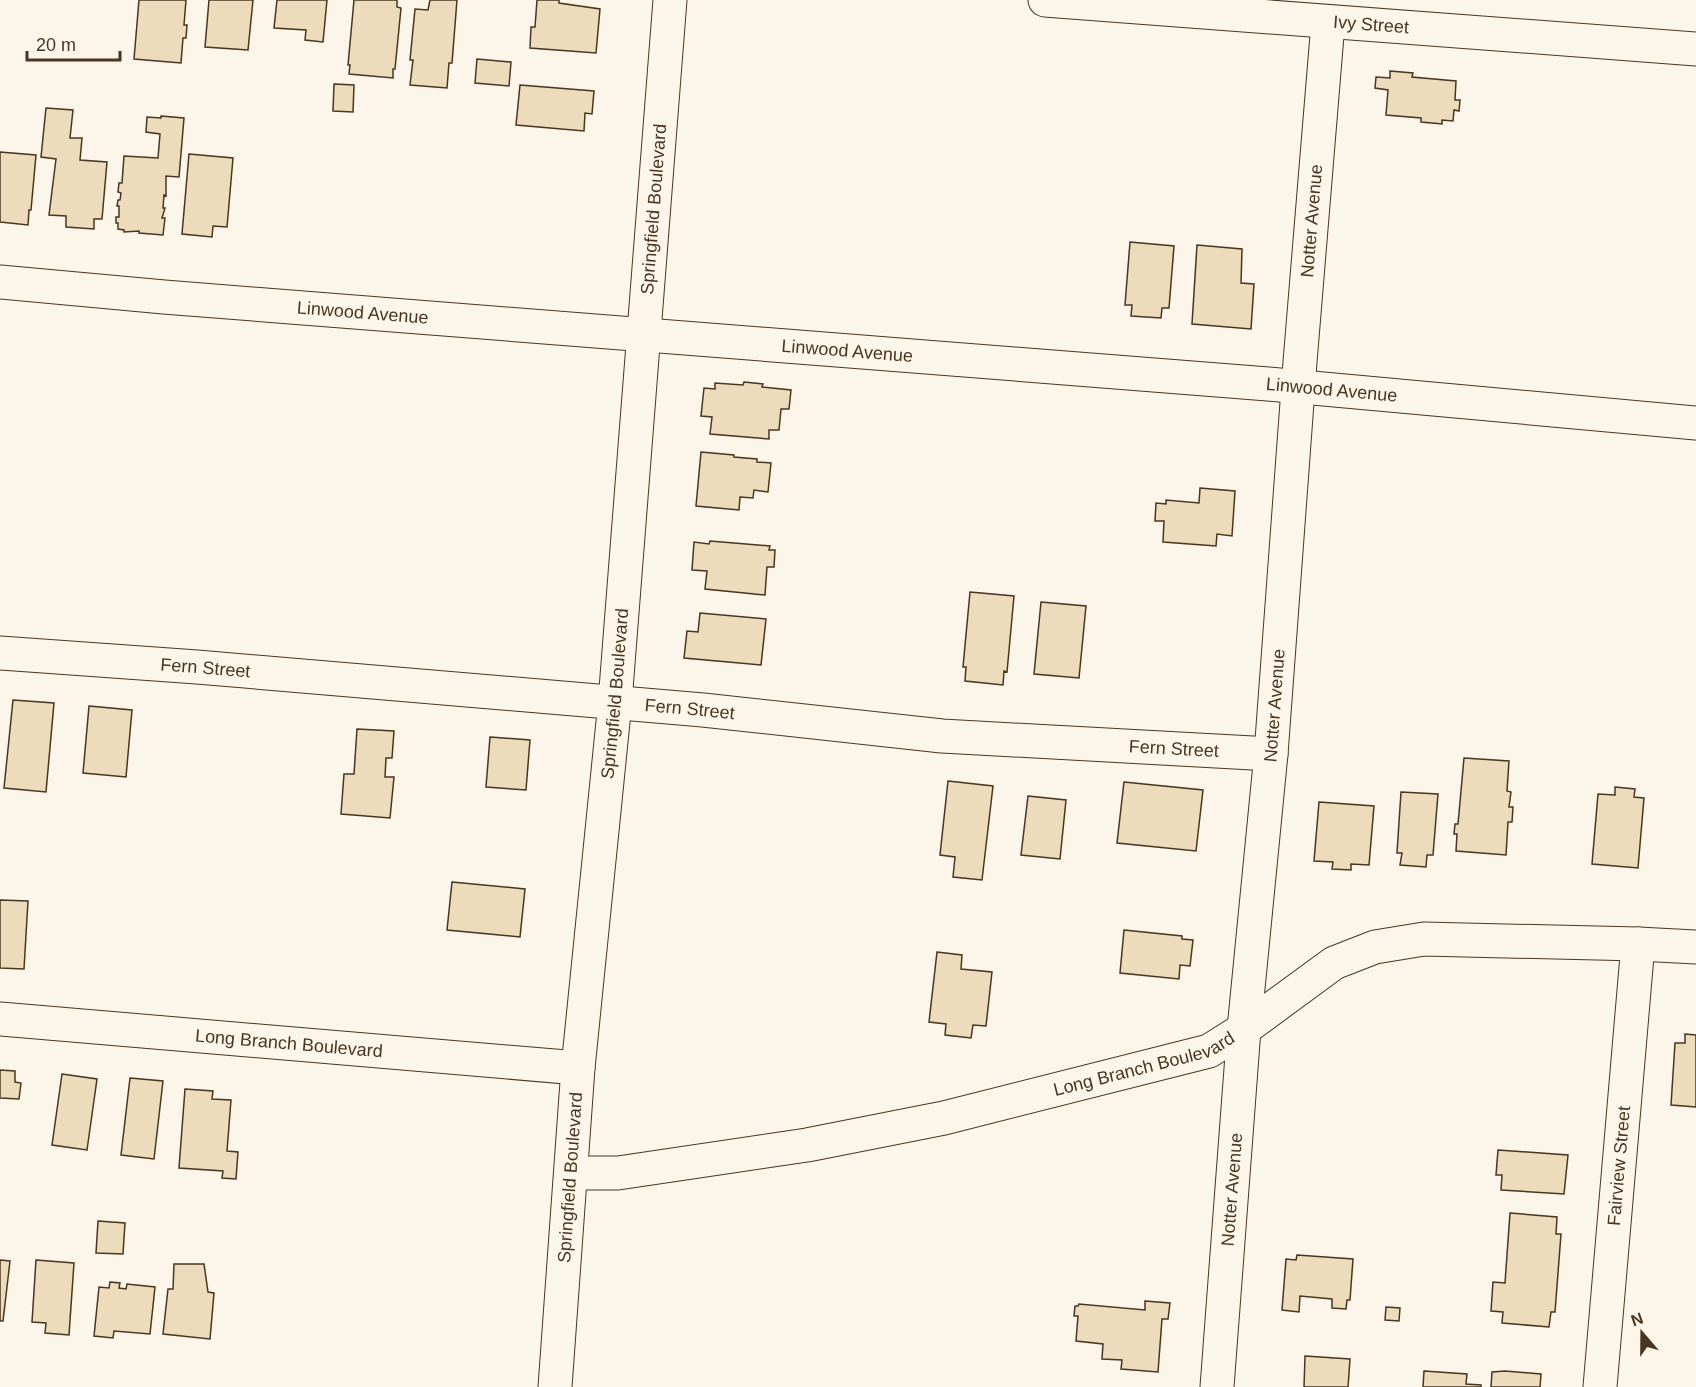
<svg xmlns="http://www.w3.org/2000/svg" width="1696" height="1387" font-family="Arial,sans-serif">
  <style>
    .building { fill: #ecdcbc; stroke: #4a3520; stroke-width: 1.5 }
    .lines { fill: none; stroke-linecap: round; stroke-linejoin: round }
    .minor-casing { stroke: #4a3520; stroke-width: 35 }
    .minor { stroke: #fbf6e9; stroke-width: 33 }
    .labels { text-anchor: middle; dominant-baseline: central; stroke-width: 4.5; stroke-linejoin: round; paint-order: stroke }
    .street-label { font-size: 18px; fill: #4a3520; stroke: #fbf6e9 }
  </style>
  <rect width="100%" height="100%" fill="#fbf6e9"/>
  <!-- building -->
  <path class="building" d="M 139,0 L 186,0 L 184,25 L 187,25 L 186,38 L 183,38 L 181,63 L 134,59 Z
    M 209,0 L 253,0 L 248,50 L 205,47 Z
    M 277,0 L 327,0 L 323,42 L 305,40 L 306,30 L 274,28 Z
    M 354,0 L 397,0 L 397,7 L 401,8 L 395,69 L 393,69 L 393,78 L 349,74 L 350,65 L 348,65 Z
    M 430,0 L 457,0 L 452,63 L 449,63 L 447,88 L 410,85 L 413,60 L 410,60 L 415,9 L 428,10 Z
    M 537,0 L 559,0 L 559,3 L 600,9 L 596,53 L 530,48 L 531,27 L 535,27 Z
    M 477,59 L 511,62 L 509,86 L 475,83 Z
    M 1390,71 L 1413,73 L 1412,77 L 1456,81 L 1455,100 L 1460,100 L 1459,111 L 1454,110 L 1453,121 L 1442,120 L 1442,124 L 1421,122 L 1421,118 L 1386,115 L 1388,90 L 1375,88 L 1376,77 L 1390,78 Z
    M 334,84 L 354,85 L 353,112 L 333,111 Z
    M 520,85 L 594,91 L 592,114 L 585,113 L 584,131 L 516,125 Z
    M 46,108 L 73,110 L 70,138 L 82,138 L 80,160 L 107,162 L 102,219 L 94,219 L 94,229 L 66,227 L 66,216 L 49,215 L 56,159 L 41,157 Z
    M 161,116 L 184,118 L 179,177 L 166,176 L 166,196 L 164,195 L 163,208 L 165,208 L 162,218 L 165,218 L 163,235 L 139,233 L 139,231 L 124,232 L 124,230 L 118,229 L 118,223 L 116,223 L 116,217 L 119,217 L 119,206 L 117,206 L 118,200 L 120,200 L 121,193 L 118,192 L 119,183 L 122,183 L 124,156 L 158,158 L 160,134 L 146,132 L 147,117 L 161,118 Z
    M 0,152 L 36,155 L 31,210 L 29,210 L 28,225 L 0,222 Z
    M 189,154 L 233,158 L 227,227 L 213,226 L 212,237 L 182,234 Z
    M 1130,242 L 1174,246 L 1169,308 L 1162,308 L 1161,318 L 1131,316 L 1132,305 L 1125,305 Z
    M 1197,245 L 1242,249 L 1241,283 L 1254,284 L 1251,329 L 1192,324 Z
    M 744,382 L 763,384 L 762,387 L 791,390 L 789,409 L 781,409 L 779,430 L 769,430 L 769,439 L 710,434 L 712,417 L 701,416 L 704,388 L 715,389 L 715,383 L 743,385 Z
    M 701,452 L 734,455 L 734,457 L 757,459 L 757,462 L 771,463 L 768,492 L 754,490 L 753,498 L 740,497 L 739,510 L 696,506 Z
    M 1200,488 L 1235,491 L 1232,536 L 1217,534 L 1216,546 L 1163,542 L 1164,521 L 1155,521 L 1156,503 L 1166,504 L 1166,500 L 1199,503 Z
    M 710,541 L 770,546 L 769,550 L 775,550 L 774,567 L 767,567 L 765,595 L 705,589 L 707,571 L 692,570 L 694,542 L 709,544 Z
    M 970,592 L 1014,596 L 1007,672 L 1004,671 L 1003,685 L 965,681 L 966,667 L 963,667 Z
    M 1041,602 L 1086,606 L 1079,678 L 1034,674 Z
    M 700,613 L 766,619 L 761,665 L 684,658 L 687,631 L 698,632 Z
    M 13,700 L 54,703 L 46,792 L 4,788 Z
    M 89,706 L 132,710 L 126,777 L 83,773 Z
    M 357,729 L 394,731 L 392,758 L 386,758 L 385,777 L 394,777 L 390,818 L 341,814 L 344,774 L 354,774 Z
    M 490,737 L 530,740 L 526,790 L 486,787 Z
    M 1464,758 L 1509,761 L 1507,791 L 1511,792 L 1509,807 L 1513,807 L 1512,822 L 1508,822 L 1506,855 L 1456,851 L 1457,834 L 1454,834 L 1455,824 L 1458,824 Z
    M 948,781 L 993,786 L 982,880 L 953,877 L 955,857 L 940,855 Z
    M 1124,782 L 1203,790 L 1196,851 L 1117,843 Z
    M 1615,787 L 1635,789 L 1634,797 L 1644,798 L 1638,868 L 1592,864 L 1598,794 L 1615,795 Z
    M 1401,792 L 1438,794 L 1433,855 L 1427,855 L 1426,867 L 1400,865 L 1402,853 L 1397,853 Z
    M 1028,796 L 1066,800 L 1060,859 L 1021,855 Z
    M 1319,802 L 1374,806 L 1369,865 L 1351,864 L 1351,870 L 1332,869 L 1333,862 L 1314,861 Z
    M 452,882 L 525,889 L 520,937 L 447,930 Z
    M 0,900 L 28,901 L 24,969 L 0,968 Z
    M 1124,930 L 1182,936 L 1182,939 L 1193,940 L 1190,966 L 1180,965 L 1179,979 L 1120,973 Z
    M 937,952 L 962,955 L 961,969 L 992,972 L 986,1026 L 973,1025 L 971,1038 L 945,1035 L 946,1024 L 929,1022 Z
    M 1685,1034 L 1696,1035 L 1696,1107 L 1671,1105 L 1675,1043 L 1685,1043 Z
    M 0,1070 L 15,1071 L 15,1082 L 21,1083 L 19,1099 L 0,1098 Z
    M 62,1074 L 97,1079 L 87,1150 L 52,1145 Z
    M 130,1078 L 163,1081 L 154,1159 L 121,1155 Z
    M 185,1089 L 213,1091 L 212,1099 L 231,1100 L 227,1151 L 238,1152 L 236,1179 L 222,1178 L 223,1171 L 179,1168 Z
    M 1498,1150 L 1568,1155 L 1564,1194 L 1501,1190 L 1502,1175 L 1496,1175 Z
    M 1510,1213 L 1557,1217 L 1556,1234 L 1561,1234 L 1555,1312 L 1551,1312 L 1549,1327 L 1502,1323 L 1503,1312 L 1491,1311 L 1493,1282 L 1505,1283 Z
    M 98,1221 L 125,1223 L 123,1254 L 96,1253 Z
    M 1297,1255 L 1353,1259 L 1350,1300 L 1347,1300 L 1346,1309 L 1332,1308 L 1332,1299 L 1300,1296 L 1299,1312 L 1282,1310 L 1286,1259 L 1296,1260 Z
    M 0,1260 L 10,1261 L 3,1321 L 0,1321 Z
    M 36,1260 L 74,1263 L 69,1335 L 45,1333 L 46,1323 L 32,1322 Z
    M 174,1264 L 204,1264 L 208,1292 L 214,1293 L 210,1339 L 163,1334 L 168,1289 L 173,1289 Z
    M 110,1282 L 120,1283 L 119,1288 L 126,1289 L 127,1284 L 155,1287 L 150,1334 L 114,1331 L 113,1338 L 94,1336 L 99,1287 L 109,1288 Z
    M 1145,1301 L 1170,1303 L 1168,1319 L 1162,1319 L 1158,1372 L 1121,1369 L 1122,1360 L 1102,1359 L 1103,1344 L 1076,1341 L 1078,1316 L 1074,1316 L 1075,1306 L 1078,1306 L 1079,1304 L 1145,1310 Z
    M 1386,1307 L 1400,1308 L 1399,1321 L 1385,1320 Z
    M 1305,1356 L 1350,1359 L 1348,1387 L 1304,1387 Z
    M 1424,1371 L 1467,1374 L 1466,1384 L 1481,1385 L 1481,1387 L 1423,1387 Z
    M 1505,1371 L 1541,1374 L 1540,1387 L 1491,1387 L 1492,1372 Z"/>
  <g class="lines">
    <!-- minor casing -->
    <g class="minor-casing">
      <g id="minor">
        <path id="s1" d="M 1045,0 L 1696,49"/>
        <path id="s2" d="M 0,282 L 164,297 L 1268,384 L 1696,423"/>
        <path id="s3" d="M 0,653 L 197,667 L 703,710 L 942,736 L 1271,754"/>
        <path id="s4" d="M 0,1019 L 578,1068"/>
        <path id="s5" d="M 571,1173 L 618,1173 L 807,1145 L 944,1118 L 1209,1051 L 1244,1029 L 1334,963 L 1375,947 L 1424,939 L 1638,944 L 1696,947"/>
        <path id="s6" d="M 555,1387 L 578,1068 L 615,702 L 670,0"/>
        <path id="s7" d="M 1217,1387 L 1244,1029 L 1271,754 L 1300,362 L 1328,23"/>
        <path id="s8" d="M 1600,1387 L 1638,944"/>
      </g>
    </g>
    <!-- minor -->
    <use href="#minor" class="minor"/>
  </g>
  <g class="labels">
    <!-- street labels -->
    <g class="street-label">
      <text stroke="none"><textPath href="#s1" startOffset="327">Ivy Street</textPath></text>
      <text stroke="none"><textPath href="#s6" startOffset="1182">Springfield Boulevard</textPath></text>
      <text stroke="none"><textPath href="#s7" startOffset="1170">Notter Avenue</textPath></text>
      <text stroke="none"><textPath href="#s2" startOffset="364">Linwood Avenue</textPath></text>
      <text stroke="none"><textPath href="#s2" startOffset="850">Linwood Avenue</textPath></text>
      <text stroke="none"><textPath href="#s2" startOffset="1336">Linwood Avenue</textPath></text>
      <text stroke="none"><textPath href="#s3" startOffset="206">Fern Street</textPath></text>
      <text stroke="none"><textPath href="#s6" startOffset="696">Springfield Boulevard</textPath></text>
      <text stroke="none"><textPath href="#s7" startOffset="684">Notter Avenue</textPath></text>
      <text stroke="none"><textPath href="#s3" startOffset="692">Fern Street</textPath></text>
      <text stroke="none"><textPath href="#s3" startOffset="1178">Fern Street</textPath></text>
      <text stroke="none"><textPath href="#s4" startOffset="290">Long Branch Boulevard</textPath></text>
      <text stroke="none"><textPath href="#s5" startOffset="585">Long Branch Boulevard</textPath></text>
      <text stroke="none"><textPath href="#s8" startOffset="222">Fairview Street</textPath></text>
      <text stroke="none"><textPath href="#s6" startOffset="210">Springfield Boulevard</textPath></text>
      <text stroke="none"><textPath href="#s7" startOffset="198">Notter Avenue</textPath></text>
    </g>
  </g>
  <!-- north arrow -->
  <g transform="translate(1642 1333) rotate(340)" stroke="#fbf6e9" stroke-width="4.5" paint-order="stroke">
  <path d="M0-4.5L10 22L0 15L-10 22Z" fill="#4a3520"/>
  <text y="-9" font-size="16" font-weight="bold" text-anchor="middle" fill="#4a3520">N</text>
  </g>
  <!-- scale -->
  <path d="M27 51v9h93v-9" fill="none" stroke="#4a3520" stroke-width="3"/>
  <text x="36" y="51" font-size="18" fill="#4a3520" stroke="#fbf6e9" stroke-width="4.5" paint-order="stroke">20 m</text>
</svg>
